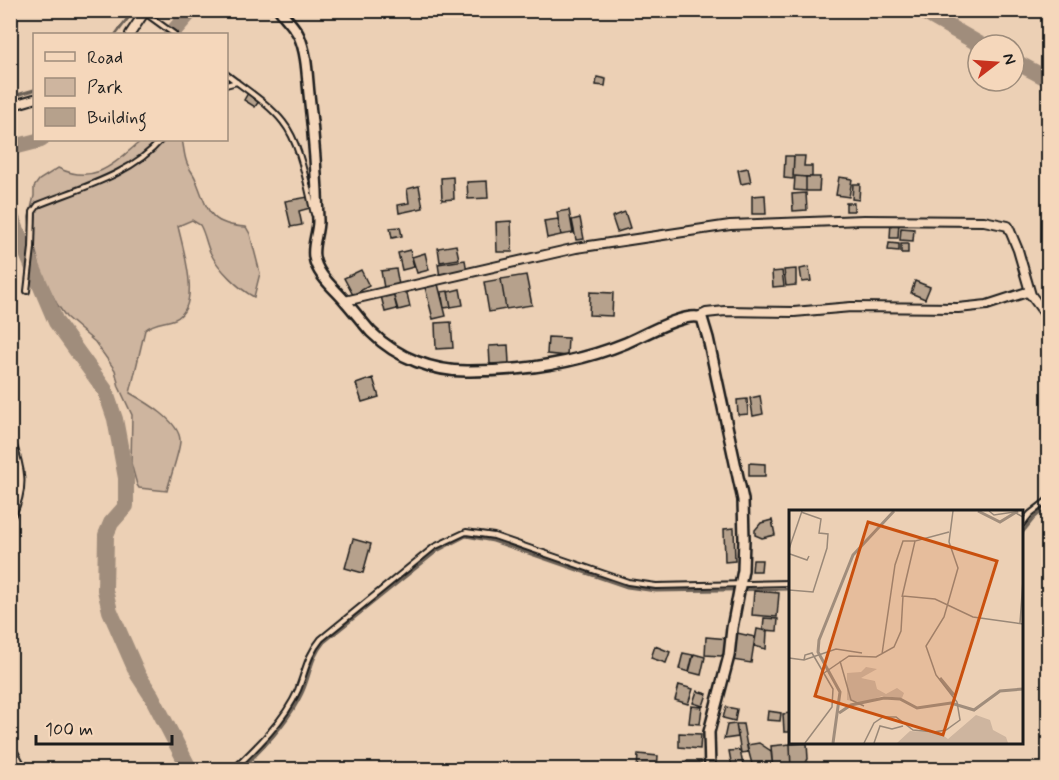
<svg xmlns="http://www.w3.org/2000/svg" width="1059" height="780" font-family="Mynerve,sans-serif">
  <style>
    .green { fill: #ceb59f; stroke: #75685e; stroke-width: 1.5 }
    .lines { fill: none; stroke-linecap: round; stroke-linejoin: round }
    .stream { stroke: #6b6056; stroke-width: 3 }
    .river { stroke: #a08d7c; stroke-width: 16 }
    .building { fill: #b6a18c; stroke: #1c1c1c; stroke-width: 1.5 }
    .service-casing { stroke: #1c1c1c; stroke-width: 8 }
    .minor-casing { stroke: #1c1c1c; stroke-width: 12 }
    .tertiary-casing { stroke: #1c1c1c; stroke-width: 14 }
    .service { stroke: #f5d7bb; stroke-width: 4 }
    .minor { stroke: #f5d7bb; stroke-width: 8 }
    .tertiary { stroke: #f5d7bb; stroke-width: 9 }
    .inset-river { fill: none; stroke: #a08d7c; stroke-width: 3 }
    .inset-road { fill: none; stroke: #998878; stroke-width: 1.5 }
    .view { fill: #c9500e; fill-opacity: 0.15; stroke: #c9500e; stroke-width: 3 }
    .inset-edge { fill: none; stroke: #1c1c1c; stroke-width: 3 }
  </style>
  <rect width="100%" height="100%" fill="#ecd0b5"/>
  <filter id="ink" filterUnits="userSpaceOnUse"><feTurbulence type="fractalNoise" baseFrequency=".0167" numOctaves="2"/><feDisplacementMap in="SourceGraphic" scale="12" xChannelSelector="R" yChannelSelector="G"/><feConvolveMatrix kernelMatrix="1 2 1 2 8 2 1 2 1" color-interpolation-filters="sRGB"/></filter>
  <g filter="url(#ink)">
    <!-- green -->
    <path class="green" d="M 142,140 L 182,140 C 184,147 184,156 187,163 C 189,169 194,174 196,180 C 208,211 209,225 246,227 L 250,234 L 260,273 L 254,297 C 239,289 218,269 210,252 C 206,243 205,234 200,225 L 192,220 L 178,226 C 182,247 203,306 175,319 C 165,323 154,322 145,330 L 130,393 C 146,402 179,421 180,440 C 181,448 169,481 167,491 L 139,488 L 137,485 L 131,463 L 132,415 L 119,387 L 115,370 L 95,342 L 66,317 L 57,304 L 41,272 L 30,228 L 29,217 L 34,196 L 34,187 L 39,180 L 58,168 C 96,186 114,163 142,140 Z"/>
    <g class="lines">
      <!-- stream -->
      <path class="stream" d="M 116,34 L 134,10
        M 10,97 L 34,90
        M 1022,533 L 1034,518 L 1048,506
        M 240,770 C 264,748 288,723 302,693 C 311,674 310,659 324,642 L 437,551 L 466,536 L 493,541 L 627,587 L 656,591 L 790,589"/>
      <!-- river -->
      <path class="river" d="M 920,10 L 981,45
        M 171,34 L 192,10
        M 1014,61 L 1048,79
        M 10,148 L 41,140
        M 10,214 L 56,322 L 105,390 L 115,419 L 126,478 L 126,506 L 111,523 L 106,535 L 105,590 L 110,611 L 138,675 L 151,695 L 190,770"/>
    </g>
    <!-- building -->
    <path class="building" d="M 597,77 L 606,79 L 605,86 L 596,85 Z
      M 248,93 L 259,101 L 255,107 L 244,100 Z
      M 785,156 L 794,156 L 793,179 L 784,178 Z
      M 794,156 L 805,156 L 804,166 L 812,166 L 812,177 L 793,176 Z
      M 748,168 L 751,182 L 741,184 L 738,170 Z
      M 795,176 L 806,177 L 806,191 L 794,190 Z
      M 453,177 L 454,199 L 442,200 L 441,178 Z
      M 806,177 L 820,177 L 819,191 L 806,191 Z
      M 839,177 L 852,179 L 849,197 L 836,195 Z
      M 487,181 L 488,198 L 468,199 L 467,182 Z
      M 853,184 L 860,184 L 859,200 L 852,199 Z
      M 419,186 L 423,208 L 399,213 L 398,205 L 409,203 L 407,189 Z
      M 806,193 L 807,210 L 793,211 L 792,194 Z
      M 765,195 L 766,214 L 752,214 L 752,196 Z
      M 308,197 L 310,208 L 299,211 L 302,225 L 291,227 L 285,201 Z
      M 846,203 L 854,203 L 854,211 L 846,211 Z
      M 569,210 L 573,233 L 561,235 L 557,212 Z
      M 625,212 L 630,228 L 617,232 L 612,217 Z
      M 580,218 L 584,239 L 576,240 L 572,220 Z
      M 558,219 L 561,235 L 547,238 L 544,221 Z
      M 511,221 L 512,252 L 497,252 L 496,222 Z
      M 891,221 L 899,221 L 898,238 L 890,238 Z
      M 400,227 L 402,236 L 392,238 L 390,228 Z
      M 901,228 L 914,229 L 913,241 L 900,240 Z
      M 889,243 L 899,244 L 899,251 L 888,250 Z
      M 901,244 L 908,244 L 908,253 L 901,253 Z
      M 456,245 L 459,259 L 440,262 L 438,248 Z
      M 410,250 L 414,267 L 402,270 L 398,253 Z
      M 425,253 L 429,270 L 417,273 L 412,257 Z
      M 465,260 L 467,272 L 440,277 L 438,264 Z
      M 809,267 L 811,281 L 802,282 L 800,269 Z
      M 396,269 L 399,285 L 384,288 L 381,271 Z
      M 796,269 L 796,285 L 786,286 L 784,270 Z
      M 361,270 L 369,286 L 353,295 L 344,278 Z
      M 782,271 L 784,286 L 773,287 L 772,272 Z
      M 526,275 L 532,305 L 506,309 L 501,279 Z
      M 501,279 L 506,309 L 489,312 L 484,282 Z
      M 915,281 L 930,287 L 925,299 L 911,293 Z
      M 438,284 L 446,316 L 433,319 L 425,287 Z
      M 406,289 L 410,307 L 398,310 L 393,293 Z
      M 460,289 L 463,305 L 451,307 L 448,292 Z
      M 441,292 L 448,291 L 451,307 L 444,308 Z
      M 590,292 L 613,293 L 612,316 L 589,315 Z
      M 393,293 L 397,309 L 385,312 L 381,296 Z
      M 451,322 L 453,348 L 436,349 L 435,323 Z
      M 548,337 L 568,338 L 567,356 L 547,354 Z
      M 508,345 L 509,363 L 490,364 L 489,346 Z
      M 373,378 L 379,397 L 362,402 L 356,384 Z
      M 760,396 L 763,414 L 753,416 L 750,398 Z
      M 747,399 L 748,414 L 738,415 L 737,400 Z
      M 749,463 L 765,464 L 765,476 L 749,476 Z
      M 772,520 L 775,535 L 762,538 L 755,535 L 755,530 L 761,523 Z
      M 734,528 L 735,561 L 725,562 L 724,529 Z
      M 353,539 L 371,544 L 363,573 L 345,568 Z
      M 753,560 L 762,560 L 761,571 L 752,571 Z
      M 754,591 L 779,593 L 777,617 L 752,615 Z
      M 764,618 L 778,619 L 777,631 L 763,630 Z
      M 757,629 L 767,631 L 766,649 L 754,646 Z
      M 737,633 L 755,637 L 751,663 L 732,660 Z
      M 706,637 L 729,639 L 728,650 L 721,656 L 705,655 Z
      M 655,646 L 670,652 L 666,663 L 651,658 Z
      M 683,653 L 693,655 L 689,672 L 679,669 Z
      M 694,654 L 705,657 L 701,675 L 689,672 Z
      M 679,685 L 693,689 L 688,704 L 675,700 Z
      M 697,691 L 707,694 L 703,706 L 693,703 Z
      M 691,706 L 702,707 L 700,724 L 689,723 Z
      M 726,707 L 737,709 L 735,721 L 723,718 Z
      M 768,711 L 781,713 L 780,721 L 767,720 Z
      M 790,713 L 790,732 L 784,732 L 783,714 Z
      M 736,724 L 743,724 L 748,752 L 741,753 Z
      M 736,724 L 738,737 L 724,739 L 727,725 Z
      M 679,733 L 701,734 L 700,749 L 679,747 Z
      M 759,743 L 771,751 L 773,770 L 753,768 L 747,745 Z
      M 807,743 L 808,759 L 802,769 L 791,770 L 790,744 Z
      M 790,744 L 791,770 L 773,770 L 771,746 Z
      M 740,750 L 743,765 L 732,767 L 729,751 Z
      M 638,754 L 658,756 L 657,770 L 637,770 Z
      M 685,761 L 701,761 L 701,770 L 684,770 Z"/>
    <g class="lines">
      <!-- service casing -->
      <g class="service-casing">
        <path id="service" d="M 145,13 L 174,34
          M 226,74 C 245,89 268,103 283,122 C 301,144 307,187 314,214
          M 226,85 L 237,82
          M 27,291 L 32,248 L 33,212 L 38,205 C 80,188 131,175 161,140
          M 1022,524 L 1030,514 L 1048,500
          M 233,770 C 257,747 285,720 298,690 C 306,670 307,656 321,639 L 434,547 L 466,532 L 494,536 L 628,582 L 656,586 L 790,583"/>
      </g>
      <!-- minor casing -->
      <g class="minor-casing">
        <path id="minor" d="M 130,34 L 146,10
          M 10,106 L 34,99
          M 345,301 L 576,248 L 730,225 L 864,220 L 984,221 L 1008,226 L 1018,250 L 1031,295
          M 698,317 L 706,313 L 725,311 L 794,312 L 851,307 L 958,308 L 987,305 L 1027,292 L 1031,295 L 1048,318
          M 10,440 C 20,468 25,488 10,516
          M 10,747 L 23,770"/>
      </g>
      <!-- tertiary casing -->
      <g class="tertiary-casing">
        <path id="tertiary" d="M 280,10 C 286,19 295,27 299,36 C 307,54 307,75 309,94 C 314,137 317,178 318,221 C 318,233 312,245 314,257 C 317,275 334,288 345,301 C 354,311 362,322 371,332 C 397,358 434,372 470,371 C 523,371 577,363 626,343 C 643,336 685,311 702,318 L 708,338 L 743,500 L 744,539 L 743,570 L 732,628 L 729,656 L 709,732 L 710,770"/>
      </g>
      <!-- service -->
      <use href="#service" class="service"/>
      <!-- minor -->
      <use href="#minor" class="minor"/>
      <!-- tertiary -->
      <use href="#tertiary" class="tertiary"/>
    </g>
  </g>
  <!-- overview -->
  <g transform="translate(789 510)">
    <rect width="234" height="234" fill="#ecd0b5"/>
    <path d="M 77,157 L 88,159 L 72,168 L 86,171 L 88,179 L 97,184 L 108,178 L 115,183 L 113,188 L 93,186 L 73,193 L 58,190 L 58,163 L 72,162 ZM 187,205 L 201,210 L 204,220 L 217,227 L 219,233 L 108,233 L 121,221 L 151,223 L 159,229 Z" fill="#ceb59f"/>
    <path class="inset-river" d="M 189,1 L 211,12 L 229,1M 151,168 L 165,185M 50,203 L 62,195 L 95,188 L 111,189 L 128,198 L 162,193 L 185,200 L 211,181 L 234,179M 44,233 L 51,182 L 29,142 L 30,130 L 64,45 L 105,1"/>
    <path class="inset-road" d="M 200,1 L 205,5 L 225,2 L 234,7M 0,39 L 13,1M 1,44 L 18,50 L 20,46M 0,80 L 24,82 L 38,38 L 39,24 L 30,23 L 32,9 L 12,2M 113,87 L 126,31 L 160,22M 231,113 L 234,70M 93,144 L 106,55 L 114,31 L 126,31M 0,148 L 15,150 L 47,139 L 73,143M 15,150 L 16,145 L 23,143 L 44,179 L 43,197 L 16,233M 51,151 L 62,190 L 75,196M 35,163 L 60,146 L 87,147 L 105,137 L 112,121 L 114,86 L 146,89 L 184,107 L 234,114M 75,233 L 85,213 L 94,207 L 107,207 L 124,220 L 145,222 L 157,220 L 171,210 L 168,192 L 147,165 L 137,136 L 155,107 L 169,58 L 160,32 L 164,1M 85,233 L 91,216 L 103,219 L 114,216"/>
    <path class="view" d="M 79,12 L 208,51 L 154,225 L 26,186 Z"/>
    <rect width="234" height="234" class="inset-edge"/>
  </g>
  <!-- margin -->
  <rect width="1059" height="780" fill="none" stroke="#f5d7bb" stroke-width="36"/>
  <rect x="18" y="18" width="1023" height="744" fill="none" stroke="#1c1c1c" stroke-width="2" filter="url(#ink)"/>
  <!-- legend -->
  <rect x="33" y="33" width="195" height="108" fill="#f5d7bb" stroke="#9e8c7b" stroke-width="1.5"/>
  <rect x="45" y="52" width="30" height="9" fill="#f5d7bb" stroke="#9e8c7b" stroke-width="1.5"/>
  <text x="87" y="63" font-size="18" fill="#1c1c1c">Road</text>
  <rect x="45" y="78" width="30" height="18" fill="#ceb59f" stroke="#9e8c7b" stroke-width="1.5"/>
  <text x="87" y="93" font-size="18" fill="#1c1c1c">Park</text>
  <rect x="45" y="108" width="30" height="18" fill="#b6a18c" stroke="#9e8c7b" stroke-width="1.5"/>
  <text x="87" y="123" font-size="18" fill="#1c1c1c">Building</text>
  <!-- north arrow -->
  <g transform="translate(996 63) rotate(73)"><circle r="28" fill="#f5d7bb" stroke="#9e8c7b" stroke-width="1.5"/>
  <path d="M0-4.5L10 22L0 15L-10 22Z" fill="#c8321e"/>
  <text y="-9" font-size="16" font-weight="bold" text-anchor="middle" fill="#1c1c1c">N</text>
  </g>
  <!-- scale -->
  <path d="M36 735v9h136v-9" fill="none" stroke="#1c1c1c" stroke-width="3"/>
  <text x="45" y="735" font-size="18" fill="#1c1c1c" stroke="#f5d7bb" stroke-width="4.5" paint-order="stroke">100 m</text>
</svg>
